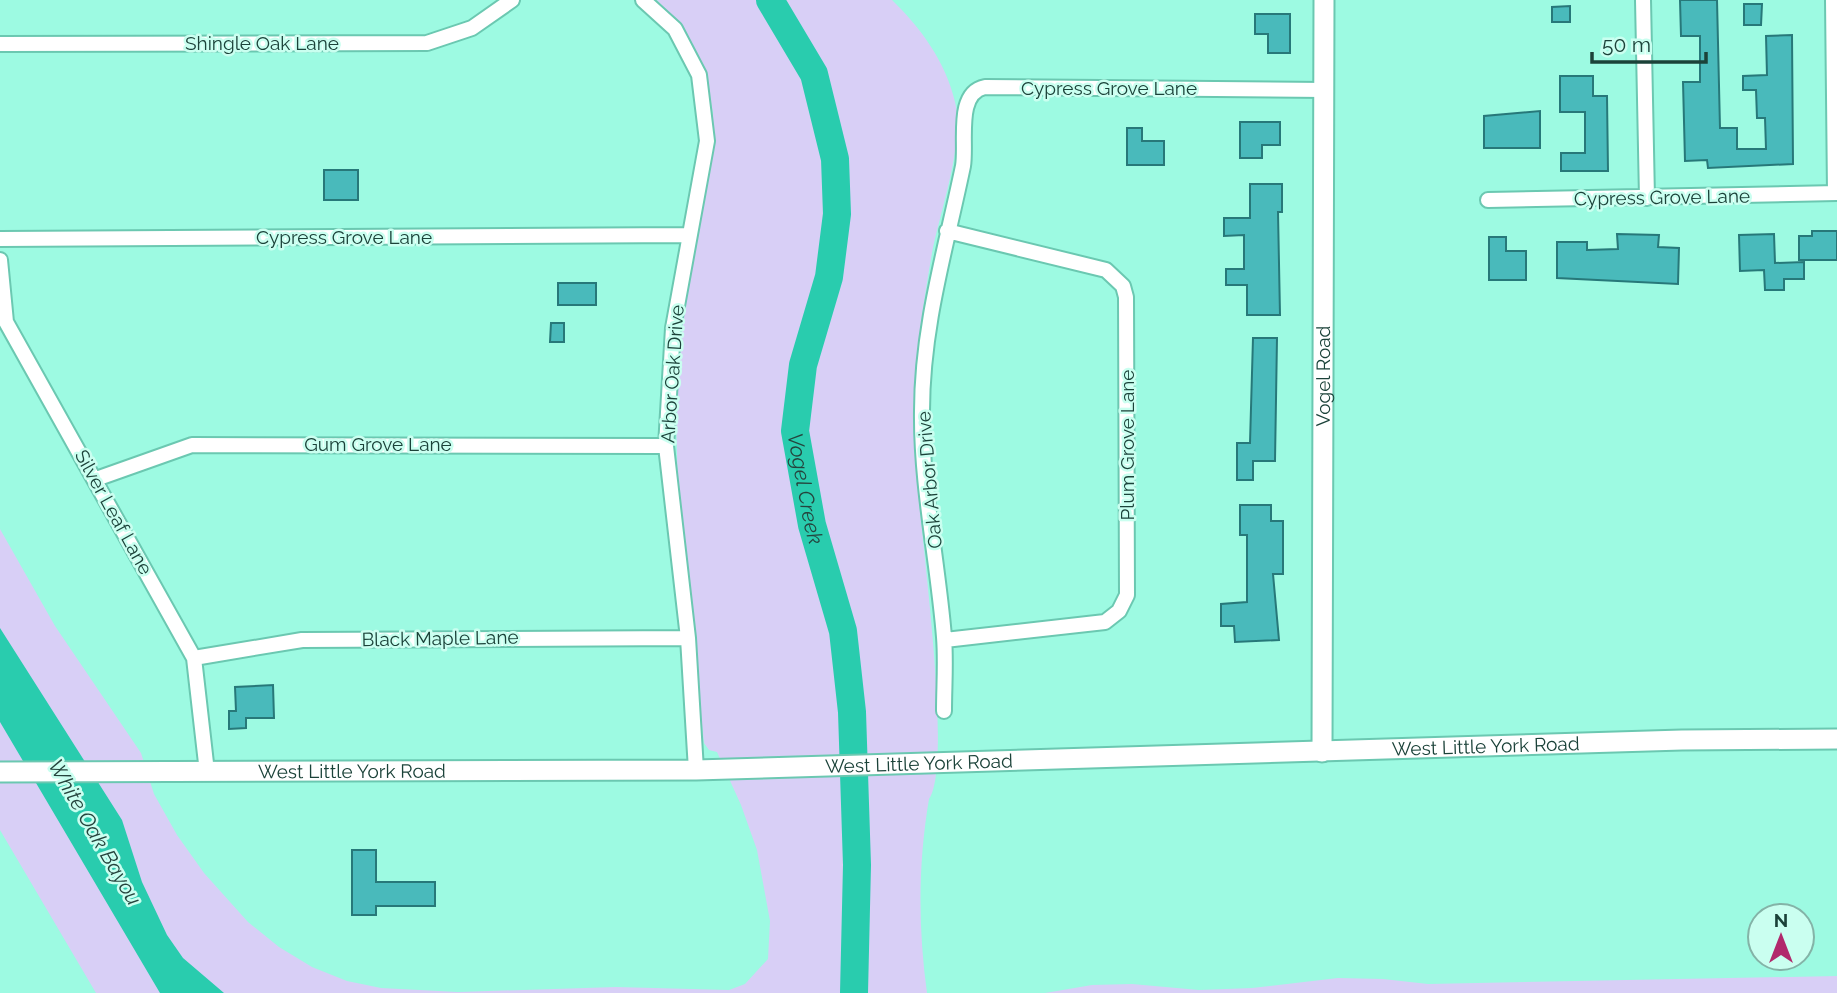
<svg xmlns="http://www.w3.org/2000/svg" width="1837" height="993" font-family="Raleway,sans-serif">
  <style>
    .green { fill: #d8cff6 }
    .water { fill: #29ccae }
    .lines { fill: none; stroke-linecap: round; stroke-linejoin: round }
    .river { stroke: #29ccae; stroke-width: 28 }
    .building { fill: #49babb; stroke: #277879; stroke-width: 2 }
    .street-casing { stroke: #6bc8b1; stroke-width: 18 }
    .secondary-casing { stroke: #6bc8b1; stroke-width: 23 }
    .street { stroke: #fff; stroke-width: 14 }
    .secondary { stroke: #fff; stroke-width: 19 }
    .labels { text-anchor: middle; dominant-baseline: central; stroke-width: 5; stroke-linejoin: round; paint-order: stroke }
    .street-label { font-size: 19px; fill: #1b4239; stroke: #cafff0 }
    .water-label { font-size: 21px; font-style: italic; fill: #25443d; stroke: #cafff0 }
  </style>
  <rect width="100%" height="100%" fill="#9dfae2"/>
  <!-- green -->
  <path class="green" d="M 657,0 L 892,0 C 920,27 946,62 955,102 C 965,143 940,211 932,253 C 921,316 912,378 914,442 C 916,505 955,761 929,799 C 918,864 918,927 927,993 L 96,993 L 0,830 L 0,529 L 55,626 L 141,753 L 154,794 L 177,835 L 204,873 L 248,922 L 279,947 L 312,967 L 347,981 L 381,988 L 458,992 L 616,987 L 729,990 L 745,984 L 768,959 L 770,921 L 757,850 L 741,805 L 717,752 L 709,750 L 704,743 L 678,493 L 676,416 L 683,303 L 694,231 L 710,163 L 713,113 L 707,81 L 696,51 L 679,24 Z
    M 1837,976 L 1837,993 L 1045,993 L 1092,985 L 1132,984 L 1199,990 L 1252,988 L 1338,978 L 1383,979 L 1428,984 Z"/>
  <!-- water -->
  <path class="water" d="M 0,628 L 122,820 L 142,882 L 167,935 L 183,958 L 224,993 L 160,993 L 0,722 Z"/>
  <g class="lines">
    <!-- river -->
    <path class="river" id="s1" d="M 770,0 L 814,74 L 835,159 L 837,214 L 829,277 L 803,365 L 795,431 L 812,525 L 843,631 L 852,712 L 857,865 L 854,993"/>
  </g>
  <!-- building -->
  <path class="building" d="M 1680,0 L 1717,0 L 1720,128 L 1737,128 L 1737,149 L 1766,149 L 1765,118 L 1757,118 L 1756,90 L 1743,90 L 1743,76 L 1767,75 L 1766,36 L 1792,35 L 1793,164 L 1708,168 L 1707,160 L 1685,161 L 1683,82 L 1700,82 L 1700,36 L 1681,36 Z
    M 1744,4 L 1762,4 L 1761,25 L 1744,25 Z
    M 1570,6 L 1570,22 L 1552,22 L 1552,7 Z
    M 1255,14 L 1290,14 L 1290,53 L 1268,53 L 1268,34 L 1255,34 Z
    M 1560,76 L 1593,76 L 1593,96 L 1607,96 L 1608,171 L 1561,171 L 1561,153 L 1585,153 L 1585,112 L 1560,112 Z
    M 1540,111 L 1540,148 L 1484,148 L 1484,116 Z
    M 1240,122 L 1280,122 L 1280,145 L 1262,145 L 1262,158 L 1240,158 Z
    M 1127,128 L 1142,128 L 1142,141 L 1164,141 L 1164,165 L 1127,165 Z
    M 324,170 L 358,170 L 358,200 L 324,200 Z
    M 1250,184 L 1282,184 L 1282,212 L 1278,212 L 1280,315 L 1247,315 L 1247,285 L 1226,285 L 1226,269 L 1244,269 L 1244,235 L 1224,236 L 1224,218 L 1250,218 Z
    M 1812,231 L 1837,231 L 1837,260 L 1799,260 L 1799,236 L 1812,236 Z
    M 1617,234 L 1659,235 L 1658,247 L 1679,248 L 1678,284 L 1557,278 L 1557,242 L 1587,242 L 1587,250 L 1618,249 Z
    M 1774,234 L 1775,263 L 1804,262 L 1804,279 L 1784,279 L 1784,290 L 1765,290 L 1764,270 L 1740,271 L 1739,235 Z
    M 1489,237 L 1506,237 L 1506,251 L 1526,251 L 1526,280 L 1489,280 Z
    M 558,283 L 596,283 L 596,305 L 558,305 Z
    M 551,323 L 564,323 L 564,342 L 550,342 Z
    M 1253,338 L 1277,338 L 1275,461 L 1253,461 L 1253,480 L 1237,480 L 1237,443 L 1250,443 Z
    M 1240,505 L 1271,505 L 1271,521 L 1283,521 L 1283,574 L 1273,574 L 1279,640 L 1235,642 L 1234,626 L 1221,626 L 1221,604 L 1247,602 L 1247,535 L 1240,535 Z
    M 273,685 L 274,718 L 246,718 L 246,728 L 229,729 L 229,711 L 236,711 L 235,687 Z
    M 352,850 L 376,850 L 376,882 L 435,882 L 435,906 L 376,906 L 376,915 L 352,915 Z"/>
  <g class="lines">
    <!-- street casing -->
    <g class="street-casing">
      <path id="street" d="M 643,0 L 675,29 L 699,75 L 707,141 L 673,328 L 666,446 L 688,638 L 696,770
        M 1643,0 L 1647,198
        M 1833,0 L 1835,193
        M 0,44 L 427,43 L 472,28 L 512,0
        M 1488,200 L 1837,193
        M 0,239 L 688,235
        M 0,260 L 6,322 L 194,658 L 207,772
        M 96,479 L 192,445 L 666,446
        M 945,640 L 1105,622 L 1119,611 L 1127,595 L 1126,297 L 1123,286 L 1106,270 L 947,231
        M 194,658 L 302,640 L 688,638
        M 944,711 C 944,687 946,662 944,637 C 938,562 921,486 922,411 C 922,326 946,248 963,166 C 967,143 955,93 985,87 L 1325,90"/>
    </g>
    <!-- secondary casing -->
    <g class="secondary-casing">
      <g id="secondary">
        <path id="s2" d="M 1322,752 L 1324,0"/>
        <path id="s3" d="M 0,772 L 696,770 L 1682,740 L 1837,739"/>
      </g>
    </g>
    <!-- street -->
    <use href="#street" class="street"/>
    <!-- secondary -->
    <use href="#secondary" class="secondary"/>
  </g>
  <g class="labels">
    <!-- street labels -->
    <g class="street-label">
      <text x="262" y="43">Shingle Oak Lane</text>
      <text x="1109" y="88">Cypress Grove Lane</text>
      <text transform="translate(1662 197) rotate(-1)">Cypress Grove Lane</text>
      <text x="344" y="237">Cypress Grove Lane</text>
      <text transform="translate(672 374) rotate(-86)">Arbor Oak Drive</text>
      <text stroke="none"><textPath href="#s2" startOffset="376">Vogel Road</textPath></text>
      <text x="378" y="444">Gum Grove Lane</text>
      <text transform="translate(1127 445) rotate(-90)">Plum Grove Lane</text>
      <text transform="translate(929 480) rotate(-95)">Oak Arbor Drive</text>
      <text transform="translate(114 512) rotate(61)">Silver Leaf Lane</text>
      <text transform="translate(440 638) rotate(-1)">Black Maple Lane</text>
      <text stroke="none"><textPath href="#s3" startOffset="1486">West Little York Road</textPath></text>
      <text stroke="none"><textPath href="#s3" startOffset="919">West Little York Road</textPath></text>
      <text stroke="none"><textPath href="#s3" startOffset="352">West Little York Road</textPath></text>
    </g>
    <!-- water labels -->
    <g class="water-label">
      <text stroke="none"><textPath href="#s1" startOffset="509">Vogel Creek</textPath></text>
      <text transform="translate(95 832) rotate(60)">White Oak Bayou</text>
    </g>
  </g>
  <!-- north arrow -->
  <g transform="translate(1781 937)"><circle r="33" fill="#cafff0" stroke="#84b3a7" stroke-width="2"/>
  <path d="M0-5L12 26L0 18L-12 26Z" fill="#b1296c"/>
  <text y="-10" font-size="19" font-weight="bold" text-anchor="middle" fill="#1b4239">N</text>
  </g>
  <!-- scale -->
  <path d="M1592 52v10h114v-10" fill="none" stroke="#1b4239" stroke-width="3.5"/>
  <text x="1602" y="52" font-size="21" fill="#1b4239" stroke="#cafff0" stroke-width="5" paint-order="stroke">50 m</text>
</svg>
